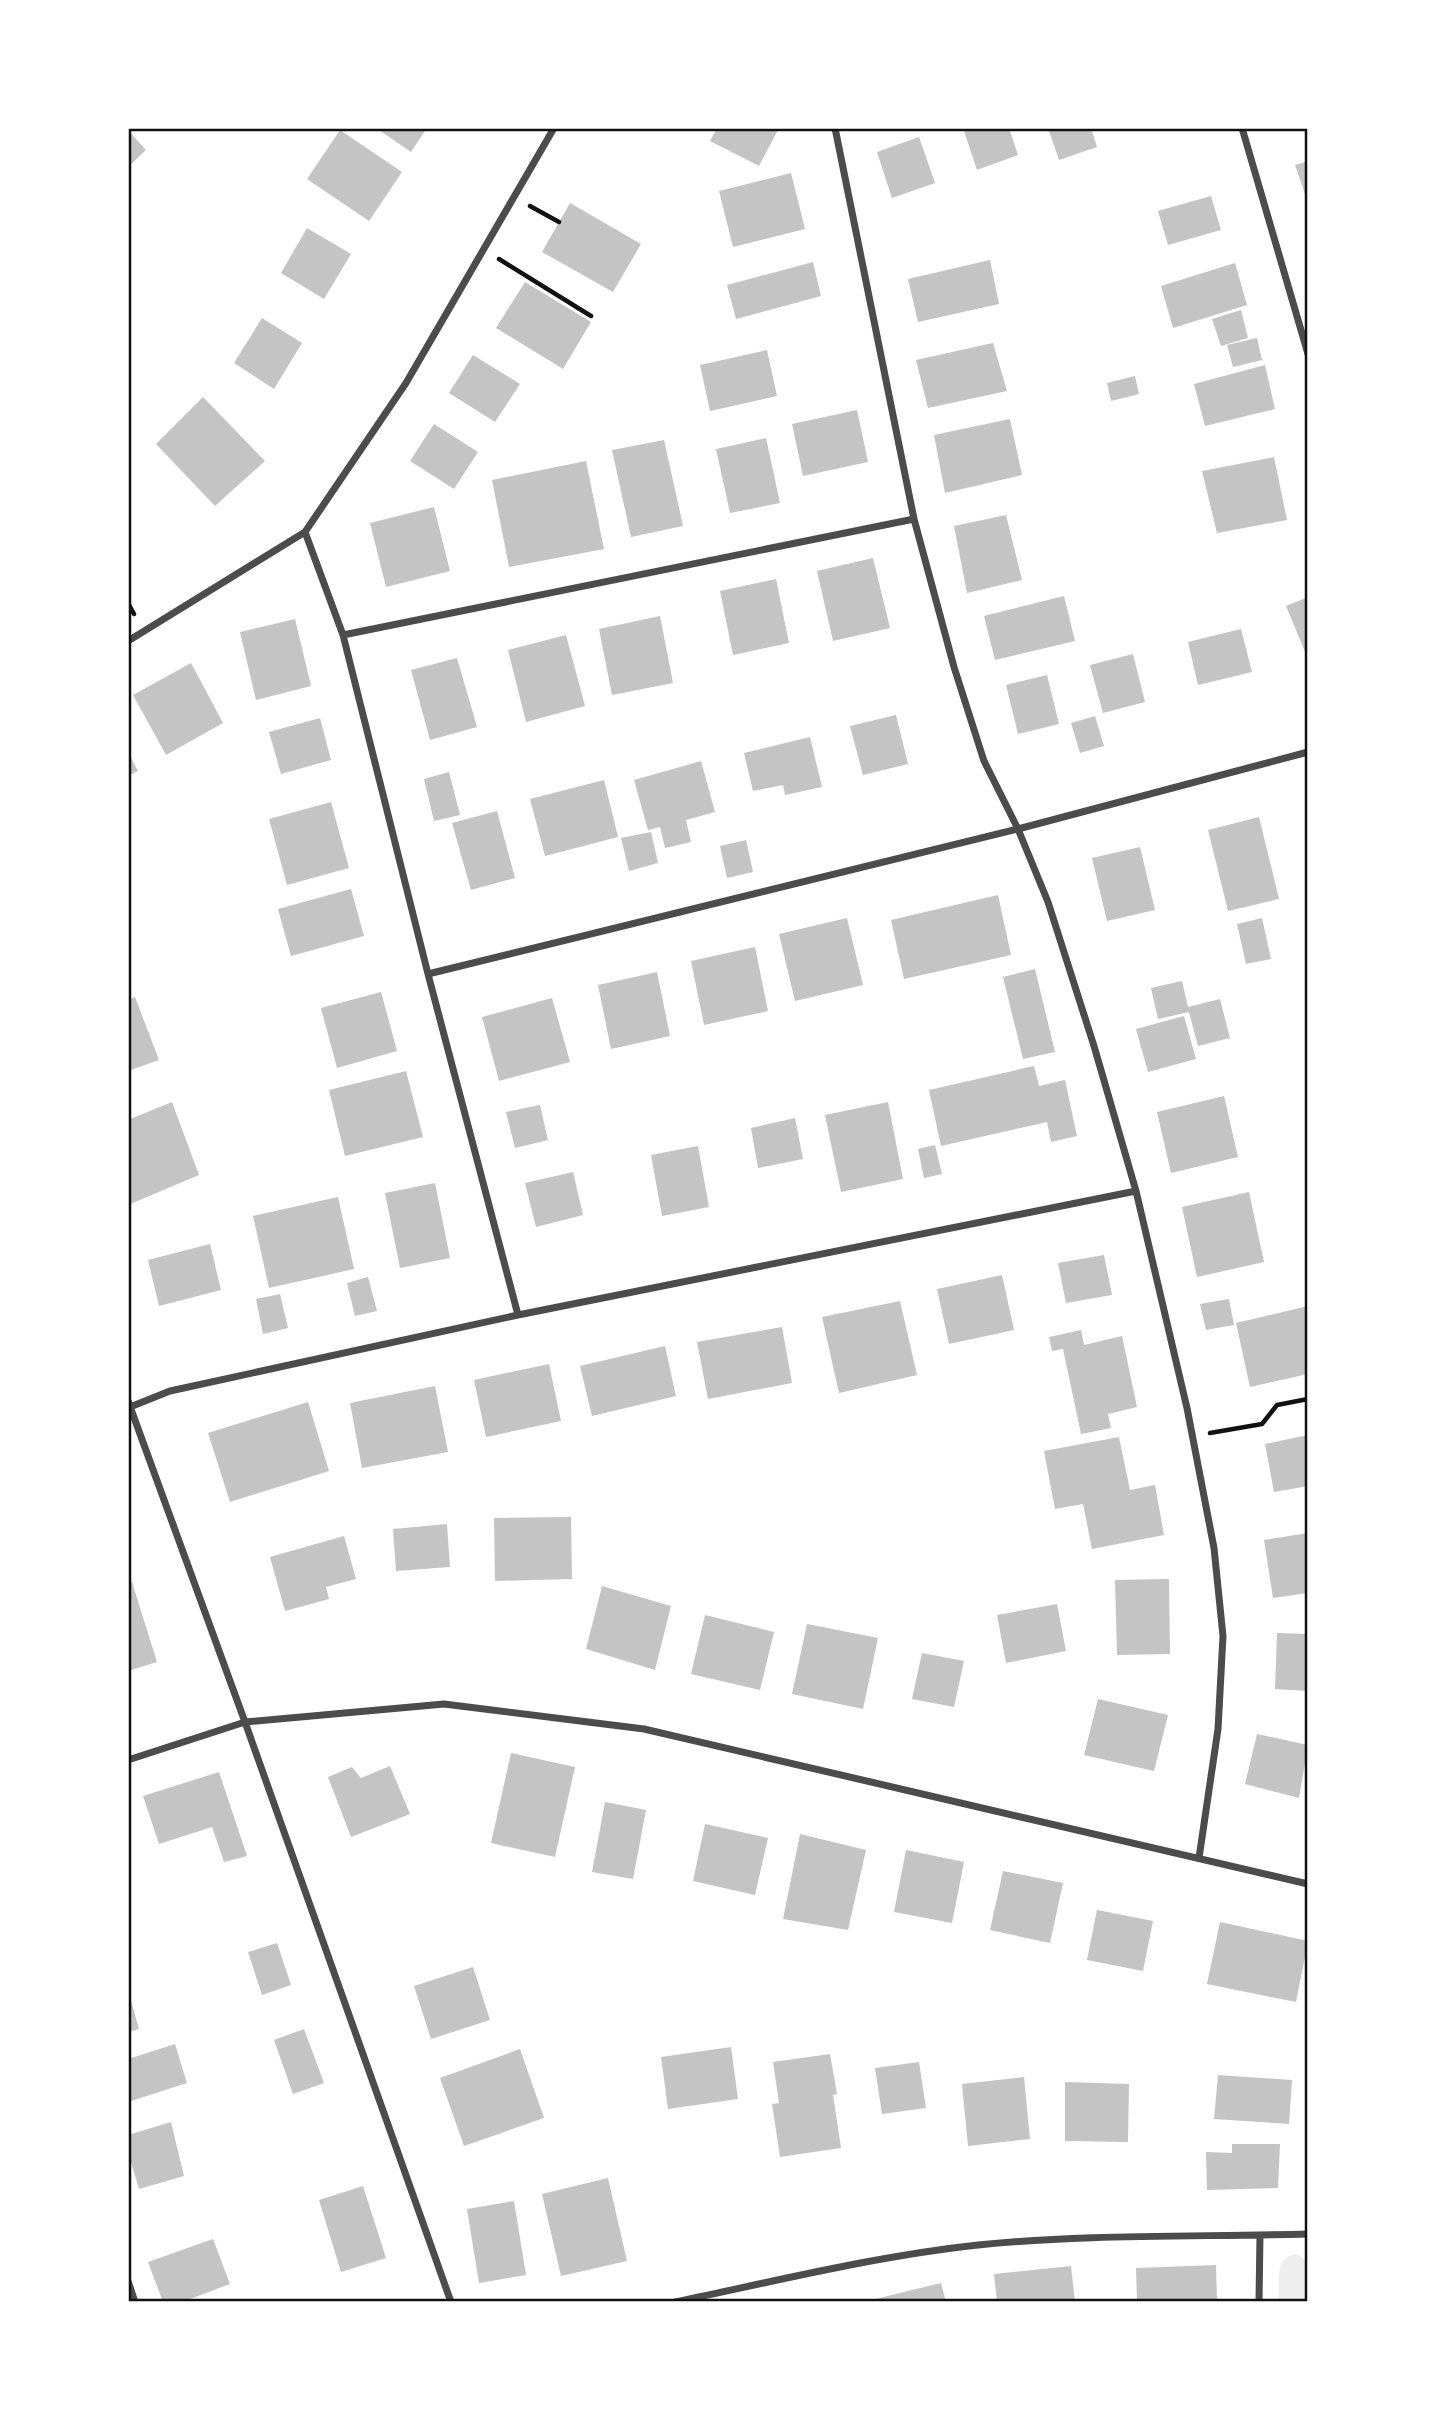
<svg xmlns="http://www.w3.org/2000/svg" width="1436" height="2430" font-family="'Times New Roman',serif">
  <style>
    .green { fill: #eee }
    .building { fill: #c4c4c4 }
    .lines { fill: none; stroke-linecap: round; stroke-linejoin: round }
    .path { stroke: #111; stroke-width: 4.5 }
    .minor { stroke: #4c4c4c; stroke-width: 7 }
    .neatline { fill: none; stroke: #111; stroke-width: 2.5 }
  </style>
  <rect width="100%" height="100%" fill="#fff"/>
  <!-- green -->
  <path class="green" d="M 1296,2254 C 1314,2260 1308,2286 1308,2302 L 1279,2302 C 1279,2285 1274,2257 1296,2254 Z"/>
  <!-- building -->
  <path class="building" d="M 376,128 L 427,128 L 411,152 Z
    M 717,128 L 779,128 L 759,166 L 710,141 Z
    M 963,128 L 1009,128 L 1018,155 L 977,170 Z
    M 1048,128 L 1091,128 L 1097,147 L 1059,160 Z
    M 128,130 L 146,150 L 128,167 Z
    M 340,130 L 402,172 L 369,221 L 307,179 Z
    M 919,137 L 935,183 L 892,198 L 877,152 Z
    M 1308,161 L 1308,203 L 1295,165 Z
    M 791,173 L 805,229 L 733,247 L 719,191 Z
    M 1211,196 L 1221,230 L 1168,245 L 1158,211 Z
    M 570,203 L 641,244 L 613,292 L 542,252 Z
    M 307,228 L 351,254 L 324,299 L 281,273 Z
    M 990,260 L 999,304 L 918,322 L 908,279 Z
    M 813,262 L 821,296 L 736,319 L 727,285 Z
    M 1235,263 L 1247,305 L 1173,328 L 1161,286 Z
    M 525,282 L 591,322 L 563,369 L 496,328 Z
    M 1241,310 L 1248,338 L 1221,346 L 1212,319 Z
    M 262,318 L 302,343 L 274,389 L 234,363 Z
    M 1257,338 L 1262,360 L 1233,367 L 1227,345 Z
    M 993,343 L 1007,391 L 928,408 L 916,360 Z
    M 767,350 L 777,396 L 710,411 L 700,365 Z
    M 473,355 L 520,384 L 495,422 L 449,393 Z
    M 1265,365 L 1275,409 L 1205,426 L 1194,384 Z
    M 1135,376 L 1139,394 L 1111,401 L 1107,383 Z
    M 203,397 L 265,461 L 215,506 L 156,444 Z
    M 857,410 L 868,462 L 803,476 L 792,424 Z
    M 1010,419 L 1022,475 L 945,493 L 934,435 Z
    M 434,424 L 478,452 L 454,489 L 410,461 Z
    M 766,438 L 780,503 L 730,513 L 716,449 Z
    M 664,440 L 683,526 L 631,537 L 612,450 Z
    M 1274,457 L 1287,520 L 1217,533 L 1202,471 Z
    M 586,461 L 604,549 L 509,567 L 492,480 Z
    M 434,507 L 450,571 L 386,587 L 370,523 Z
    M 1006,515 L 1022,580 L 967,593 L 954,526 Z
    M 873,558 L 890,628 L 833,641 L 817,571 Z
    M 776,579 L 789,643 L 733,655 L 720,591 Z
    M 1064,596 L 1075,641 L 995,660 L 984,616 Z
    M 1308,597 L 1308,659 L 1286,606 Z
    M 660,616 L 673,683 L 612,695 L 599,629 Z
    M 295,619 L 311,686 L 256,700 L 240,632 Z
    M 1241,629 L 1252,672 L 1198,685 L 1188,642 Z
    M 566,635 L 585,706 L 526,722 L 508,650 Z
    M 1133,654 L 1145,702 L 1103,713 L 1090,665 Z
    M 457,658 L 477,727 L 430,740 L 411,670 Z
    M 191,663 L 223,723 L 166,755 L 133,695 Z
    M 1047,675 L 1059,724 L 1018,734 L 1006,685 Z
    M 896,715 L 908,764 L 863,775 L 850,726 Z
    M 1095,716 L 1104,746 L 1080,753 L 1071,723 Z
    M 320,718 L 331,760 L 281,774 L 269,732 Z
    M 810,737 L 822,787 L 785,795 L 783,785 L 753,791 L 744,753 Z
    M 128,752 L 138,771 L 128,776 Z
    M 701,761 L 715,812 L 686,820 L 691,842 L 665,848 L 660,827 L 648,830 L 634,780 Z
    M 449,772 L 460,815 L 434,821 L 424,779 Z
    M 604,780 L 618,837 L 545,856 L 530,799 Z
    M 331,802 L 349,868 L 287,885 L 269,819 Z
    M 497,811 L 515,878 L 471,890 L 452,823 Z
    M 1259,817 L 1279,899 L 1228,911 L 1208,830 Z
    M 651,832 L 658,863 L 629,871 L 621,838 Z
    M 746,840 L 753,872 L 727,878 L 720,846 Z
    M 1140,847 L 1155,910 L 1107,921 L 1092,858 Z
    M 351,889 L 364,936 L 291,956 L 278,909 Z
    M 998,895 L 1011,955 L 904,979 L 891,920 Z
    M 847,918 L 863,985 L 795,1001 L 779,934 Z
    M 1262,918 L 1271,959 L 1246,964 L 1237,924 Z
    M 755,947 L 768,1011 L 704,1025 L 691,961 Z
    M 1035,969 L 1055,1052 L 1023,1059 L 1003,977 Z
    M 657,972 L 670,1036 L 611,1049 L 598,985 Z
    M 1182,981 L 1188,1007 L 1220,999 L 1230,1038 L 1198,1046 L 1189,1012 L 1158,1019 L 1151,988 Z
    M 381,992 L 397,1051 L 337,1068 L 321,1008 Z
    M 135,997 L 159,1060 L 128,1071 L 128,1000 Z
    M 552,998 L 570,1062 L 499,1081 L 482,1017 Z
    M 1184,1016 L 1196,1059 L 1148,1072 L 1136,1029 Z
    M 1034,1066 L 1039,1086 L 1065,1080 L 1077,1136 L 1051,1142 L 1047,1122 L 941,1146 L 929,1090 Z
    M 406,1071 L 423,1137 L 345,1156 L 329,1090 Z
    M 1224,1096 L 1238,1157 L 1171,1173 L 1157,1112 Z
    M 172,1102 L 199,1175 L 128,1205 L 128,1120 Z
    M 888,1102 L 903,1179 L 841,1192 L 825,1115 Z
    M 540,1105 L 548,1140 L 515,1148 L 506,1112 Z
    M 795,1118 L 803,1159 L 758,1168 L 751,1128 Z
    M 935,1145 L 942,1174 L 924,1178 L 918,1149 Z
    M 698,1146 L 709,1207 L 662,1216 L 651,1155 Z
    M 573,1172 L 583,1215 L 536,1227 L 525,1183 Z
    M 435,1183 L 450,1258 L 400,1268 L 385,1193 Z
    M 1249,1192 L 1264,1262 L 1197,1277 L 1182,1207 Z
    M 338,1197 L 354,1269 L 269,1288 L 253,1216 Z
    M 210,1244 L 221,1290 L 159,1306 L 148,1260 Z
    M 1104,1255 L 1112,1295 L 1066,1303 L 1058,1263 Z
    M 1002,1275 L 1014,1330 L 949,1344 L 937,1289 Z
    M 368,1277 L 377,1311 L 355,1316 L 347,1283 Z
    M 280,1294 L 288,1328 L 263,1334 L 256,1299 Z
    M 1229,1299 L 1234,1325 L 1206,1330 L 1200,1304 Z
    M 900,1301 L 917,1375 L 839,1393 L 822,1317 Z
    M 1308,1306 L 1308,1374 L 1250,1387 L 1236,1323 Z
    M 782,1327 L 792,1383 L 708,1399 L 697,1342 Z
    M 1081,1330 L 1084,1345 L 1122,1336 L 1137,1407 L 1108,1414 L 1111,1428 L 1081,1434 L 1063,1349 L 1052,1351 L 1049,1337 Z
    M 665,1346 L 676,1396 L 592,1416 L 580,1366 Z
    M 549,1364 L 561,1421 L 486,1437 L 474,1380 Z
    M 435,1386 L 448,1452 L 362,1468 L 350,1403 Z
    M 308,1402 L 329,1471 L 230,1502 L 208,1433 Z
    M 1308,1435 L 1308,1486 L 1274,1492 L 1265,1444 Z
    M 1119,1437 L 1130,1490 L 1155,1485 L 1164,1535 L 1092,1549 L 1083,1504 L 1055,1509 L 1044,1451 Z
    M 571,1517 L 572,1579 L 495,1581 L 494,1518 Z
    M 447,1524 L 450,1567 L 396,1571 L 393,1529 Z
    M 1308,1533 L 1308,1593 L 1273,1598 L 1264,1540 Z
    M 344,1536 L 356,1579 L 326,1587 L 329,1599 L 285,1611 L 270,1557 Z
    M 1169,1579 L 1170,1654 L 1117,1655 L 1115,1580 Z
    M 132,1582 L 157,1662 L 128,1671 L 128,1583 Z
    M 602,1586 L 671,1606 L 655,1670 L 586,1649 Z
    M 1057,1604 L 1066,1651 L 1006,1663 L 997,1615 Z
    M 705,1615 L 774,1632 L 760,1690 L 691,1674 Z
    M 807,1624 L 878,1638 L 863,1709 L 792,1694 Z
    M 1277,1633 L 1308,1634 L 1308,1691 L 1275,1689 Z
    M 922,1653 L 964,1661 L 954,1707 L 912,1699 Z
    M 1098,1699 L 1168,1715 L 1154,1771 L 1084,1755 Z
    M 1257,1734 L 1308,1745 L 1299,1798 L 1245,1784 Z
    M 511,1753 L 575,1767 L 555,1857 L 491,1843 Z
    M 390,1766 L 410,1814 L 351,1837 L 328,1777 L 352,1767 L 361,1778 Z
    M 219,1772 L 247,1856 L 224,1862 L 212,1827 L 159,1844 L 143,1796 Z
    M 605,1802 L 646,1810 L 633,1879 L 592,1872 Z
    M 705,1824 L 768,1838 L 755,1895 L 693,1881 Z
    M 800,1834 L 866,1850 L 848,1930 L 783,1919 Z
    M 906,1850 L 964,1862 L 952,1923 L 894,1912 Z
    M 1003,1871 L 1063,1883 L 1050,1943 L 990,1930 Z
    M 1097,1910 L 1153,1921 L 1143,1971 L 1087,1960 Z
    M 1220,1922 L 1308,1941 L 1296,2002 L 1207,1984 Z
    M 277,1943 L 291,1985 L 262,1995 L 248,1952 Z
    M 473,1967 L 490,2020 L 431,2039 L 414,1986 Z
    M 128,1990 L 139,2029 L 128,2032 Z
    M 304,2029 L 324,2083 L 293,2094 L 274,2040 Z
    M 175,2044 L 187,2083 L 128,2102 L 128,2059 Z
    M 731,2047 L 738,2099 L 668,2109 L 661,2057 Z
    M 520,2049 L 544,2118 L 464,2146 L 440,2078 Z
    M 830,2054 L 837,2094 L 833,2095 L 841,2148 L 780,2157 L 772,2104 L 779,2103 L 773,2062 Z
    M 919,2062 L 926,2108 L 882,2114 L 875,2068 Z
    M 1218,2075 L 1292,2080 L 1289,2124 L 1214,2119 Z
    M 1024,2077 L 1030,2139 L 968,2146 L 962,2084 Z
    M 1065,2082 L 1129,2084 L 1128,2142 L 1065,2141 Z
    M 171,2122 L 184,2176 L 139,2189 L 128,2152 L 128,2135 Z
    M 1232,2144 L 1280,2144 L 1278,2188 L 1207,2190 L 1206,2152 L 1232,2153 Z
    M 608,2178 L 627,2261 L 561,2276 L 542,2194 Z
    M 363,2186 L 386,2258 L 341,2272 L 319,2200 Z
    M 514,2201 L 526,2275 L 479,2283 L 467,2209 Z
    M 213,2239 L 230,2284 L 182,2302 L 163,2302 L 148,2262 Z
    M 1216,2265 L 1217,2302 L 1137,2302 L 1136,2268 Z
    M 1071,2266 L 1075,2302 L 997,2302 L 994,2274 Z
    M 941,2283 L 946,2302 L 867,2302 L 867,2301 Z"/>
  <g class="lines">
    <!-- path -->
    <path class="path" d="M 530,206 L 559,222
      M 499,259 L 591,316
      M 128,603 L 134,614
      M 1210,1433 L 1262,1424 L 1277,1405 L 1308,1399"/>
    <!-- minor -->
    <path class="minor" d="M 835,128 L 914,519 L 954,667 L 984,761 L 1018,829 L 1048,902 L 1094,1046 L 1136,1191 L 1187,1408 L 1214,1548 L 1223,1636 L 1218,1729 L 1199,1858
      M 1242,128 L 1308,354
      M 305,532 L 343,635 L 428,974 L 518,1315
      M 343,635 L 914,519
      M 128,641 L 305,532 L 406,383 L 554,128
      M 428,974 L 1018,829 L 1308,752
      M 128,1401 L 245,1722 L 451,2302
      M 130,1407 L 170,1391 L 518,1315 L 1136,1191
      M 128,1760 L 245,1722 L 444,1704 L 644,1729 L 1308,1884
      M 128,2281 L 135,2302
      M 675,2302 C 776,2281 876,2256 978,2245 C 1085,2234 1200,2237 1308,2234
      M 1259,2302 L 1260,2235"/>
  </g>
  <!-- border -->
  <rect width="1436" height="2430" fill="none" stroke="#ffffff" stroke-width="259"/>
  <rect x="130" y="130" width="1176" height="2170" class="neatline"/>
</svg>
